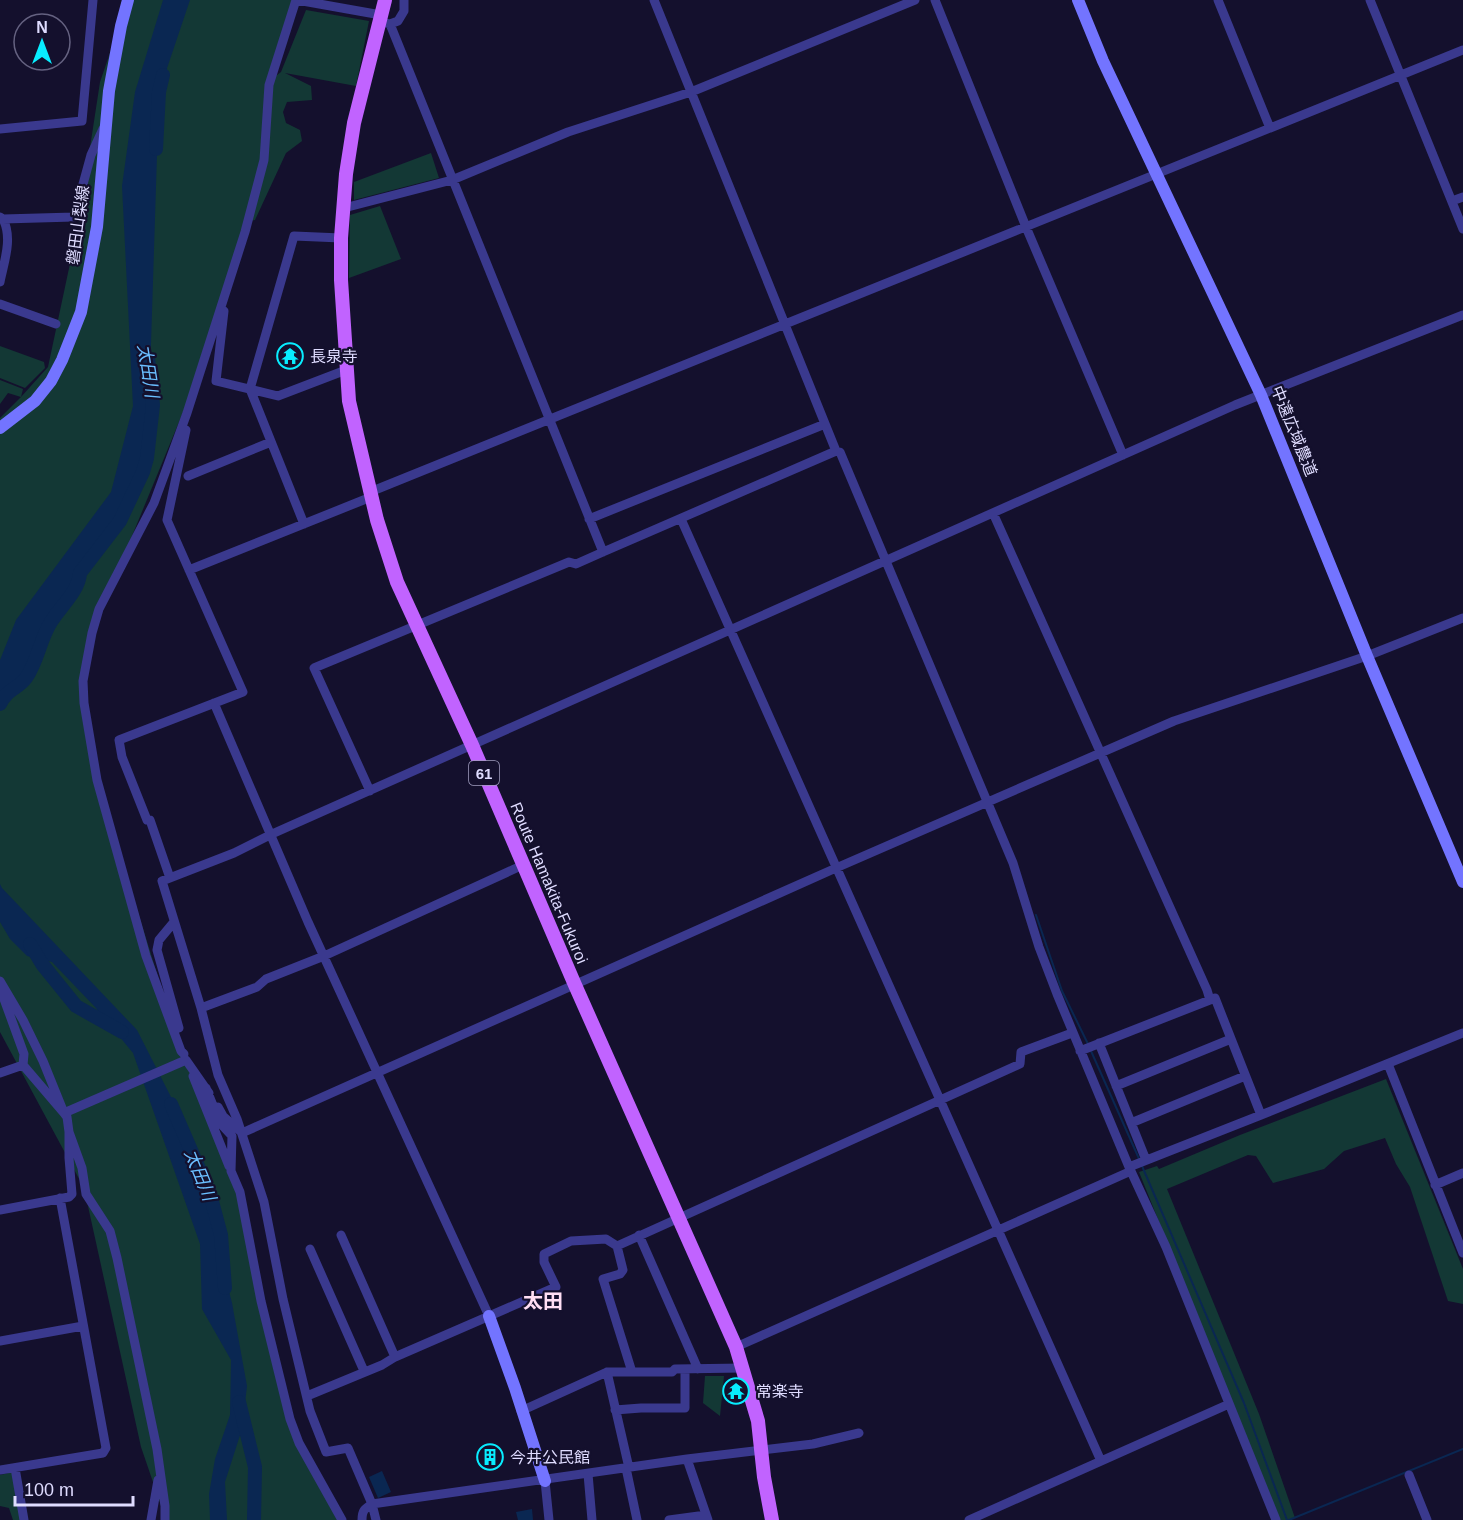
<svg xmlns="http://www.w3.org/2000/svg" width="1463" height="1520" font-family="Helvetica,'Noto Sans JP',sans-serif">
  <style>
    .green { fill: #133835 }
    .water { fill: #0a2752 }
    .lines { fill: none; stroke-linecap: round; stroke-linejoin: round }
    .stream { stroke: #0a2752; stroke-width: 2 }
    .river { stroke: #0a2752; stroke-width: 14 }
    .street { stroke: #3a398e; stroke-width: 9 }
    .secondary { stroke: #7374ff; stroke-width: 12 }
    .primary { stroke: #c163ff; stroke-width: 14 }
    .labels { text-anchor: middle; dominant-baseline: central; stroke-width: 4.5; stroke-linejoin: round; paint-order: stroke }
    .shield { fill: #14102d; stroke: #a29fc0; stroke-width: 1.5 }
    .shield-label { font-size: 15px; font-weight: bold; fill: #dfdcff }
    .street-label { font-size: 16px; fill: #dfdcff; stroke: #14102d }
    .poi-label { font-size: 16px; fill: #dfdcff; stroke: #14102d; text-anchor: start }
    .water-label { font-size: 18px; font-style: italic; fill: #6abeff; stroke: #14102d }
    .quarter-label { font-size: 20px; font-weight: bold; fill: #ffdef4; stroke: #14102d }
  </style>
  <rect width="100%" height="100%" fill="#14102d"/>
  <!-- green -->
  <path class="green" d="M 128,0 L 298,0 L 273,78 L 281,72 L 306,10 L 369,21 L 356,86 L 285,73 L 311,86 L 312,100 L 287,102 L 283,112 L 286,123 L 300,130 L 302,141 L 286,153 L 255,220 L 250,221 L 263,165 L 200,371 L 92,633 L 84,698 L 97,780 L 181,1051 L 240,1192 L 278,1372 L 302,1449 L 341,1520 L 166,1520 L 141,1447 L 84,1188 L 0,1032 L 0,418 L 21,397 L 8,393 L 0,404 L 0,380 L 23,389 L 21,397 L 48,367 L 78,226 L 100,82 Z
    M 431,153 L 439,178 L 354,200 L 354,182 Z
    M 380,206 L 401,259 L 349,278 L 350,215 Z
    M 0,346 L 44,362 L 45,368 L 25,388 L 0,378 Z
    M 1386,1079 L 1463,1269 L 1463,1304 L 1448,1301 L 1410,1187 L 1396,1164 L 1385,1138 L 1344,1151 L 1324,1169 L 1273,1183 L 1256,1156 L 1248,1155 L 1167,1189 L 1259,1414 L 1295,1518 L 1290,1520 L 1279,1520 L 1139,1172 L 1157,1166 L 1159,1169 L 1240,1135 Z
    M 705,1376 L 724,1376 L 720,1416 L 703,1403 Z
    M 13,1472 L 23,1520 L 13,1520 L 9,1508 L 0,1506 L 0,1475 Z"/>
  <!-- water -->
  <path class="water" d="M 163,0 L 190,0 L 159,92 L 150,375 L 150,430 L 143,472 L 120,521 L 80,573 C 79,590 61,607 52,621 C 39,640 39,667 22,683 C 19,686 13,687 10,690 C 6,694 3,701 0,706 L 0,660 L 16,620 L 111,492 L 133,406 L 122,186 L 135,92 Z
    M 0,884 L 2,888 L 137,1030 L 171,1097 L 206,1200 L 232,1303 L 247,1386 L 242,1429 L 225,1482 L 227,1520 L 210,1520 L 209,1494 L 215,1459 L 230,1415 L 231,1360 L 202,1309 L 200,1244 L 133,1053 L 95,1007 L 52,962 L 27,956 L 10,939 L 0,922 Z
    M 382,1471 L 391,1492 L 378,1498 L 369,1477 Z
    M 532,1509 L 533,1520 L 518,1520 L 516,1512 Z"/>
  <g class="lines">
    <!-- stream -->
    <path class="stream" d="M 1036,915 L 1062,991 L 1089,1046
      M 1091,1051 L 1140,1161
      M 1142,1166 L 1244,1403 L 1287,1520
      M 1289,1520 L 1463,1449"/>
    <!-- river -->
    <path class="river" d="M 156,149 L 159,92 L 163,75
      M 0,704 C 7,689 18,689 26,678 C 38,661 40,639 51,622 C 60,607 79,591 80,573 L 120,521 L 143,472 L 147,458 L 153,405 L 148,358
      M 30,944 L 42,964 L 76,1006 L 122,1032
      M 171,1104 L 210,1194 L 221,1235 L 225,1288
      M 239,1402 L 255,1467 L 254,1520"/>
    <!-- street -->
    <path class="street" d="M 297,0 L 381,15
      M 654,0 L 836,451 L 840,452 L 1013,863 L 1039,947 L 1057,994 L 1129,1167 L 1166,1247 L 1276,1520
      M 935,0 L 1026,227 L 1123,455
      M 1218,0 L 1270,128
      M 1370,0 L 1463,229
      M 386,23 L 390,24 L 398,21 L 404,11 L 404,0
      M 390,24 L 603,552
      M 0,129 L 82,121 L 93,0
      M 1452,201 L 1463,197
      M 344,208 L 452,180 L 568,132 L 691,92 L 915,0
      M 0,217 L 3,219 L 74,217 L 91,155 L 103,129
      M 0,282 C 4,262 13,238 3,219
      M 0,304 L 56,324
      M 224,311 L 216,381 L 278,396 L 346,370
      M 188,476 L 271,442
      M 370,492 L 1463,50
      M 993,513 L 1207,990 L 1210,1000
      M 589,519 L 825,424
      M 681,519 L 1101,1461
      M 304,524 L 250,389 L 294,236 L 341,238
      M 189,570 L 371,497
      M 214,703 L 308,922 L 489,1316
      M 370,791 L 314,668 L 569,562 L 576,564 L 603,552 L 836,451
      M 170,878 L 150,820 L 147,820 L 122,757 L 119,740 L 243,692 L 167,520 L 186,430
      M 174,922 L 159,940 L 157,950 L 179,1028
      M 0,981 L 23,1020 L 43,1061 L 62,1108
      M 0,988 L 24,1054 L 23,1065
      M 201,1008 L 257,987 L 266,979 L 324,956 L 523,865
      M 1099,1043 L 1146,1160
      M 1080,1051 L 1215,998 L 1261,1115
      M 184,1054 L 181,1051 L 146,956 L 97,780 L 84,703 L 83,681 L 92,633 L 99,609 L 154,503 L 187,413 L 245,232 L 264,160 L 269,85 L 296,0
      M 1388,1064 L 1463,1253
      M 23,1065 L 64,1113 L 186,1060 L 209,1093
      M 0,1073 L 23,1065
      M 193,1076 L 229,1166
      M 1116,1086 L 1231,1039
      M 206,1088 L 220,1123 L 232,1136 L 231,1171 L 240,1192 L 261,1301 L 290,1419 L 299,1443 L 342,1520
      M 218,1107 L 223,1116 L 241,1132
      M 1131,1123 L 1245,1076
      M 69,1132 L 82,1168 L 86,1194 L 110,1231 L 117,1258 L 157,1449 L 165,1506 L 165,1520
      M 242,1133 L 836,868 L 1174,721 L 1367,656 L 1463,618
      M 1129,1167 L 1261,1115 L 1463,1033
      M 1435,1185 L 1463,1173
      M 0,1210 L 69,1197 L 72,1194 L 69,1158 L 69,1132 L 67,1117 L 64,1113
      M 341,1235 L 395,1357
      M 639,1235 L 698,1369
      M 617,1246 L 1020,1064 L 1021,1052 L 1072,1033
      M 310,1249 L 364,1371
      M 0,1341 L 83,1326
      M 736,1347 L 1131,1171
      M 607,1372 L 629,1468
      M 307,1396 L 382,1365 L 395,1357 L 556,1287 L 544,1262 L 544,1254 L 571,1241 L 606,1239 L 617,1246 L 623,1270 L 620,1274 L 603,1279 L 632,1372
      M 615,1410 L 641,1408 L 685,1408 L 685,1369
      M 521,1411 L 607,1372 L 672,1372 L 675,1369 L 743,1368
      M 687,1459 L 708,1520
      M 15,1468 L 24,1520
      M 626,1468 L 637,1520
      M 0,1470 L 103,1453 L 106,1448 L 60,1198
      M 588,1474 L 592,1520
      M 1409,1475 L 1427,1520
      M 545,1481 L 549,1520
      M 151,1520 L 158,1480
      M 362,1520 C 362,1511 364,1509 372,1504 L 687,1459 L 813,1444 L 859,1433
      M 376,1520 L 372,1504 L 348,1448 L 326,1452 L 310,1411 L 283,1299 L 264,1202 L 237,1119 L 218,1075 L 201,1008 L 162,881 L 234,853 L 272,834 L 1235,405 L 1463,315
      M 669,1520 L 706,1515
      M 969,1520 L 1229,1404"/>
    <!-- secondary -->
    <path class="secondary" d="M 1078,0 L 1103,61 L 1261,395 L 1367,656 L 1463,882
      M 0,428 L 35,401 L 51,381 L 62,360 L 81,312 L 97,227 L 109,91 L 121,26 L 128,0
      M 489,1316 L 515,1388 L 545,1481"/>
    <!-- primary -->
    <path class="primary" d="M 385,0 L 354,123 L 346,174 L 341,238 L 341,280 L 349,401 L 377,520 L 397,582 L 472,745 L 575,985 L 736,1347 L 758,1421 L 764,1477 L 772,1520"/>
  </g>
  <!-- icons -->
  <defs>
    <g id="temple-ring" transform="scale(1.35)"><circle r="9.5" fill="#14102d" stroke="#08edff" stroke-width="1.5"/><path d="M0-6L5-2H3V0L6.5 2.5H4V6H1.5V3h-3V6H-4V2.5H-6.5L-3 0V-2H-5Z" fill="#08edff"/></g>
    <g id="building-ring" transform="scale(1.35)"><circle r="9.5" fill="#14102d" stroke="#08edff" stroke-width="1.5"/><path d="M-4-6H4V6H1V3H-1V6H-4ZM-2.5-4.3h1.7v1.8h-1.7ZM.8-4.3h1.7v1.8H.8ZM-2.5-1h1.7V.8h-1.7ZM.8-1h1.7V.8H.8Z" fill="#08edff"/></g>
  </defs>
  <g fill-rule="evenodd">
    <use href="#temple-ring" x="290" y="356"/>
    <use href="#temple-ring" x="736" y="1391"/>
    <use href="#building-ring" x="490" y="1457"/>
  </g>
  <g class="labels">
    <!-- shield labels -->
    <rect class="shield" x="469" y="761" width="30" height="24" rx="4.5"/>
    <g class="shield-label">
      <text x="484" y="773">61</text>
    </g>
    <!-- street labels -->
    <g class="street-label">
      <text transform="translate(78 225) rotate(-82)">磐田山梨線</text>
      <text transform="translate(1294 431) rotate(68)">中遠広域農道</text>
      <text transform="translate(549 883) rotate(67)">Route Hamakita-Fukuroi</text>
    </g>
    <!-- poi labels -->
    <g class="poi-label">
      <text x="310" y="356">長泉寺</text>
      <text x="756" y="1391">常楽寺</text>
      <text x="510" y="1457">今井公民館</text>
    </g>
    <!-- water labels -->
    <g class="water-label">
      <text transform="translate(148 371) rotate(81)">太田川</text>
      <text transform="translate(200 1175) rotate(68)">太田川</text>
    </g>
    <!-- quarter labels -->
    <g class="quarter-label">
      <text x="543" y="1301">太田</text>
    </g>
  </g>
  <!-- north arrow -->
  <g transform="translate(42 42)"><circle r="28" fill="#14102d" stroke="#656281" stroke-width="1.5"/>
  <path d="M0-4.5L10 22L0 15L-10 22Z" fill="#08edff"/>
  <text y="-9" font-size="16" font-weight="bold" text-anchor="middle" fill="#dfdcff">N</text>
  </g>
  <!-- scale -->
  <path d="M15 1496v9h118v-9" fill="none" stroke="#dfdcff" stroke-width="3"/>
  <text x="24" y="1496" font-size="18" fill="#dfdcff" stroke="#14102d" stroke-width="4.5" paint-order="stroke">100 m</text>
</svg>
